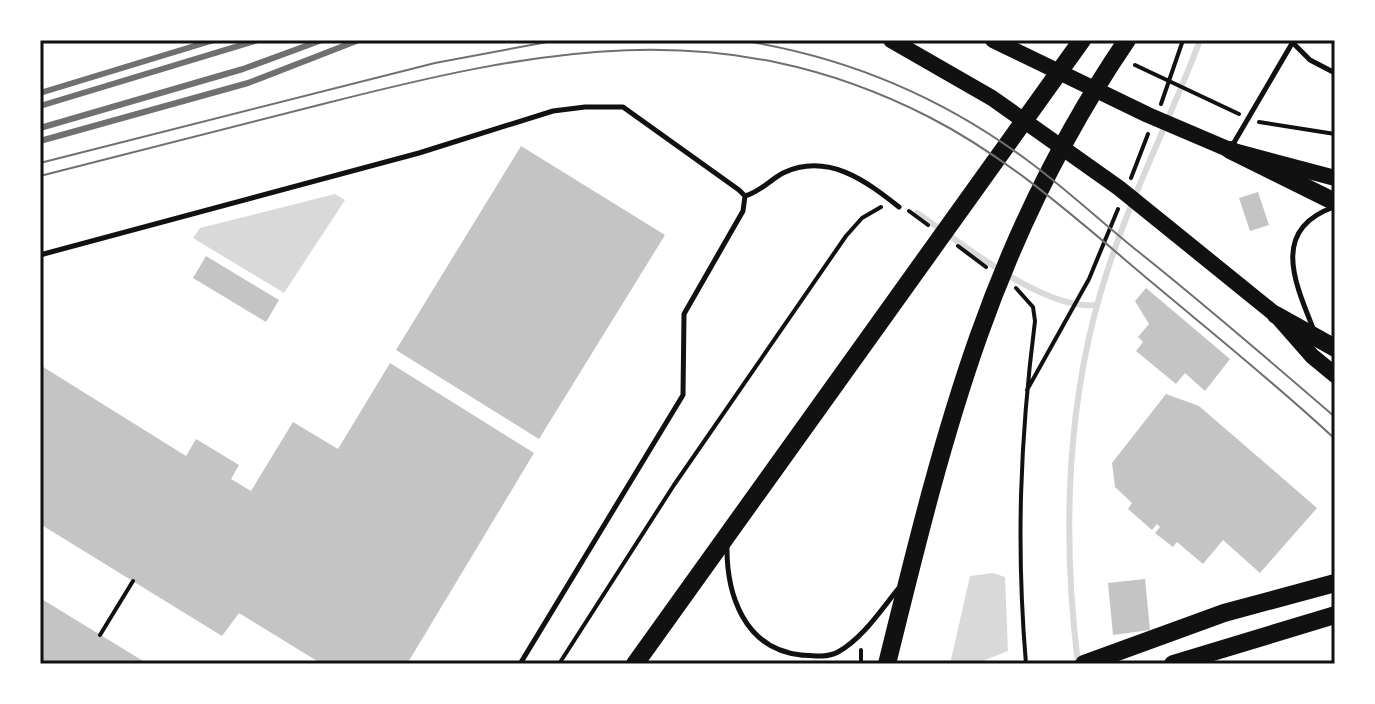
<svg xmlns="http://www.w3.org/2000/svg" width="1375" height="704" font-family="'Source Serif 4',serif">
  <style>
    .water { fill: #d9d9d9 }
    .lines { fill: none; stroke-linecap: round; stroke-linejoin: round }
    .stream { stroke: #d9d9d9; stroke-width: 6 }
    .building { fill: #c4c4c4 }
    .path { stroke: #111; stroke-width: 4 }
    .service { stroke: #111; stroke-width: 5 }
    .primary { stroke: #111; stroke-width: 16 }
    .motorway { stroke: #111; stroke-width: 18 }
    .tram { stroke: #707070; stroke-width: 2 }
    .rail { stroke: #707070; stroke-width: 6 }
    .neatline { fill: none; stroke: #111; stroke-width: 3 }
  </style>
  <rect width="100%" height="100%" fill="#fff"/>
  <!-- water -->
  <path class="water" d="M 335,194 L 345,200 L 284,293 L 193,238 L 200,228 Z
    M 993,573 L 1005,577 L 1008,651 L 975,664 L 950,664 L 970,576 Z"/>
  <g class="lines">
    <!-- stream -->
    <path class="stream" d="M 917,213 C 962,243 1043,311 1097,305
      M 1078,664 C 1062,535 1066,397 1107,272 C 1132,193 1171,118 1200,40"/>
  </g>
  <!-- building -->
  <path class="building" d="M 521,146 L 665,235 L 539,439 L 396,350 Z
    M 1258,192 L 1269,225 L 1250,231 L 1239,198 Z
    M 206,256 L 279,300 L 266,322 L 193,278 Z
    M 1146,288 L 1230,359 L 1205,391 L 1185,373 L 1176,384 L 1136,351 L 1143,342 L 1138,337 L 1149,324 L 1135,301 Z
    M 390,363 L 534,453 L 407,664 L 322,664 L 239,613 L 222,636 L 40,524 L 40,365 L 186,456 L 196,439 L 239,465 L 231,479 L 251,491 L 293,422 L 338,449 Z
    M 1166,394 L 1199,406 L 1317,508 L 1260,573 L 1223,540 L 1203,564 L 1177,542 L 1173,547 L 1155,533 L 1160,527 L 1157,524 L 1152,530 L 1128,509 L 1132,503 L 1115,487 L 1112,463 Z
    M 1145,579 L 1150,630 L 1113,635 L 1108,583 Z
    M 40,598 L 148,664 L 40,664 Z"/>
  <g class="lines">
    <!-- path -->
    <path class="path" d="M 1135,65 L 1239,114
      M 1161,104 L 1183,40
      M 1259,122 L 1335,134
      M 1131,178 L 1148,134
      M 909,211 L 928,225
      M 958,246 L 986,267
      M 1016,288 L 1033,307 L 1035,321 C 1020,439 1016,546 1026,664
      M 1027,390 L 1089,279 L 1118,209
      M 100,635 L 133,581
      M 559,664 L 674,485 L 846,236 L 862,218 L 881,207
      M 861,664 L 861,650"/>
    <!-- service -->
    <path class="service" d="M 1292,42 L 1310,60 L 1335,73
      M 1232,146 L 1294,40
      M 745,196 C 760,192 770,180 783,173 C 828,152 866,181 899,207
      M 40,255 L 419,153 L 553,111 L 585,107 L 623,107 L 739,190 L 745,196 L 743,211 L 684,314 L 683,395 L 520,664
      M 1313,328 C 1294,281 1271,229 1334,207
      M 727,544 C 726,594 744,649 801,655 C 813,656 827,658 838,652 C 862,639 881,610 898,589"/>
    <!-- primary -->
    <path class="primary" d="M 891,40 L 992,98 L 1119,188 L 1276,315 L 1312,356 L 1335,375
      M 993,40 L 1148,115 L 1230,150 L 1335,178"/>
    <!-- motorway -->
    <path class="motorway" d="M 1230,150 L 1335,202
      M 1276,315 L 1335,348
      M 635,664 L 1082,40
      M 887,664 C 944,433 990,241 1127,40
      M 1084,664 L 1224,613 L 1335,583
      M 1173,664 L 1335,615"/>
    <!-- tram -->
    <path class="tram" d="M 739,40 C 844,56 942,97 1027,160 C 1065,188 1099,220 1135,249 C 1203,303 1269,360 1335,417
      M 40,163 L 435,63 L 558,40
      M 40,176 C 133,152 226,128 319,105 C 535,50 720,10 929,117 C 1011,159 1079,221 1149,280 C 1211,332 1275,383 1335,439"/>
    <!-- rail -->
    <path class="rail" d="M 40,93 L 214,40
      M 40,106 L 258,40
      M 40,128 L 243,69 L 322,40
      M 40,141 L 248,83 L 359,40"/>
  </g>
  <!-- border -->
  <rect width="1375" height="704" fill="none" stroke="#ffffff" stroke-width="84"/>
  <rect x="42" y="42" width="1291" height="620" class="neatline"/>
</svg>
